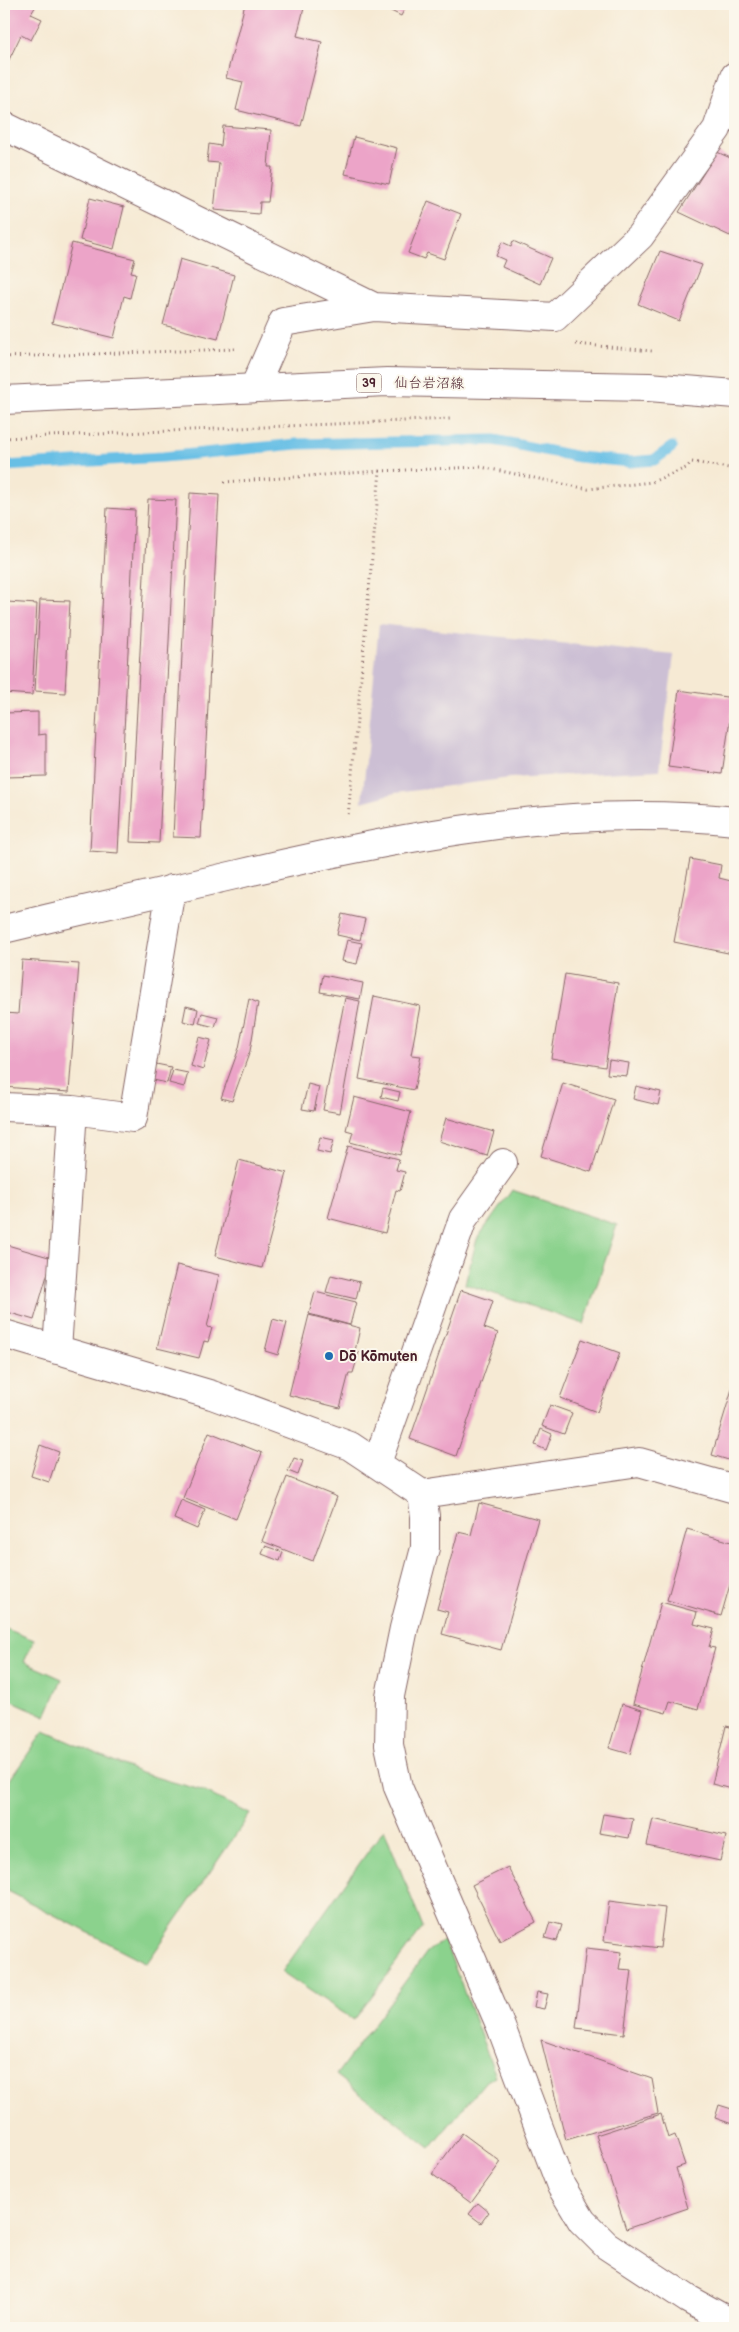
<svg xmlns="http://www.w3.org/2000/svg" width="739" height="2332" font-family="'Balsamiq Sans','Klee One',sans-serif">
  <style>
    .industrial { fill: #ccbfd4 }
    .green { fill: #8bd28d; stroke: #6a785c }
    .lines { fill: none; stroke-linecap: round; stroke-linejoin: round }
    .stream { stroke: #68bfe5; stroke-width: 11 }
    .building { fill: #eca4c8 }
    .minor-casing { stroke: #866666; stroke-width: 30 }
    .tertiary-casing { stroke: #866666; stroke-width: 30 }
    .primary-casing { stroke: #866666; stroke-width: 30 }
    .path { stroke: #866666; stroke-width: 3; stroke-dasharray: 1 4; stroke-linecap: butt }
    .minor { stroke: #fff; stroke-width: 28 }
    .tertiary { stroke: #fff; stroke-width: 28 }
    .primary { stroke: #fff; stroke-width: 28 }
    .poi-dot { fill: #1f6fb2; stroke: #fbf7ec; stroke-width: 2 }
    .labels { text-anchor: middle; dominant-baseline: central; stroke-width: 4; stroke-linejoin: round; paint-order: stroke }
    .shield { fill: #fbf7ec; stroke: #7f6065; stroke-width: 1 }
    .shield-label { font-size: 12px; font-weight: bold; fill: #4a1f2b }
    .street-label { font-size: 14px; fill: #4a1f2b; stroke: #fbf7ec }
    .poi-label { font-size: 14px; font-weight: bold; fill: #4a1f2b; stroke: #fbf7ec; text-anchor: start }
  </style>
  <rect width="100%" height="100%" fill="#fbf7ec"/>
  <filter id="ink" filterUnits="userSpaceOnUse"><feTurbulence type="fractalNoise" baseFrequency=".02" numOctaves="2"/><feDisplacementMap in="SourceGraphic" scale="10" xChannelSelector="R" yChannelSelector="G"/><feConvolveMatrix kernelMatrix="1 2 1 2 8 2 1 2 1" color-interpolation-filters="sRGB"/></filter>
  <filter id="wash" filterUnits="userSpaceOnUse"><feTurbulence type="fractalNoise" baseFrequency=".0096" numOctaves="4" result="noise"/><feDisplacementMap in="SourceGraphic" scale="20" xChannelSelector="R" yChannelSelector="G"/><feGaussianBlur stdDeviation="1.12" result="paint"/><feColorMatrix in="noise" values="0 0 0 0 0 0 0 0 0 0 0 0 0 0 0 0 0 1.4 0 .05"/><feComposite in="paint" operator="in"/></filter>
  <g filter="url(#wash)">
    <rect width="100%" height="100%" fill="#f6ead4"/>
    <!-- industrial -->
    <path class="industrial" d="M 379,624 L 674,655 L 659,770 L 510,778 L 395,793 L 362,802 Z"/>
    <!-- green -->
    <path class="green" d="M 512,1190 L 617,1225 L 584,1324 L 465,1284 L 477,1239 Z
      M 4,1628 L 34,1640 L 24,1662 L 62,1679 L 46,1716 L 4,1697 Z
      M 44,1731 L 141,1773 L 201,1790 L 250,1814 L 147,1963 L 4,1889 L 4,1788 Z
      M 384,1829 L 423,1927 L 354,2020 L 282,1972 Z
      M 444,1939 L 496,2076 L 485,2082 L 430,2148 L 336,2075 L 427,1952 Z"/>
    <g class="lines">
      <!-- stream -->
      <path class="stream" d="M 4,466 L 163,457 L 297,444 L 494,440 L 579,457 L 630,462 L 654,460 L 672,447"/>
    </g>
    <g id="blocks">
      <!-- building -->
      <path class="building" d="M 4,4 L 37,4 L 31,14 L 42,19 L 31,40 L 21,35 L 4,70 Z
        M 245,4 L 288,4 L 304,8 L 297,36 L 322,42 L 301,126 L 236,110 L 243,82 L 226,78 Z
        M 380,4 L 407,4 L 401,16 L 379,5 Z
        M 223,126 L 271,130 L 268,167 L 272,167 L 268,202 L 260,202 L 259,214 L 214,210 L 219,163 L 207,162 L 209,144 L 221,146 Z
        M 354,137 L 397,148 L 389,184 L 345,174 Z
        M 717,152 L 735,160 L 735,224 L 730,236 L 679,212 Z
        M 90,198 L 124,207 L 114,249 L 80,240 Z
        M 428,201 L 461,214 L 444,259 L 427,253 L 424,259 L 408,253 Z
        M 513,241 L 551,258 L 540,284 L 502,267 L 505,260 L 496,256 L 502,242 L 511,246 Z
        M 72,243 L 135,259 L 131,272 L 136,273 L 130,298 L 124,296 L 114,338 L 52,323 Z
        M 660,251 L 702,265 L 679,321 L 638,304 Z
        M 180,259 L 234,275 L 218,339 L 163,325 Z
        M 190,493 L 219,495 L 201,838 L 173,837 Z
        M 148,499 L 176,500 L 159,843 L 130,842 Z
        M 107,508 L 135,510 L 118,853 L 90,851 Z
        M 40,600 L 70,601 L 65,693 L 35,691 Z
        M 7,602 L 37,604 L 32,695 L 4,693 Z
        M 679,690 L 733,698 L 722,774 L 668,767 Z
        M 38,712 L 38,735 L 46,734 L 46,776 L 4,777 L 4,713 Z
        M 690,859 L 721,865 L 719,878 L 735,882 L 733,899 L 735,899 L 735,941 L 733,954 L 674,942 Z
        M 342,914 L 365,919 L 360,940 L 337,935 Z
        M 347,940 L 362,943 L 357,964 L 342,961 Z
        M 22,960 L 79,964 L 69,1092 L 4,1087 L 4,1013 L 18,1014 Z
        M 565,974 L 618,983 L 605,1067 L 551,1058 Z
        M 323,975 L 363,983 L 360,999 L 320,992 Z
        M 374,996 L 420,1006 L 411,1055 L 421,1056 L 414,1090 L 359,1079 Z
        M 345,998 L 360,1001 L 340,1113 L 323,1110 Z
        M 249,999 L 258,1003 L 250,1051 L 232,1101 L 221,1098 L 239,1048 Z
        M 186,1006 L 198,1009 L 195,1024 L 183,1021 Z
        M 202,1013 L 218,1017 L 215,1027 L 199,1023 Z
        M 199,1037 L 211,1040 L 203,1070 L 191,1066 Z
        M 609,1060 L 629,1063 L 627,1076 L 607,1074 Z
        M 156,1064 L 171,1067 L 167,1083 L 153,1080 Z
        M 173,1070 L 188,1073 L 184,1087 L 169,1083 Z
        M 563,1083 L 614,1099 L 591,1172 L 541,1156 Z
        M 308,1084 L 319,1087 L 314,1111 L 302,1109 Z
        M 636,1086 L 661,1092 L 658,1105 L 633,1099 Z
        M 383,1088 L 400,1092 L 398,1101 L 381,1097 Z
        M 354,1097 L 411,1112 L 400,1155 L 350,1142 L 353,1132 L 346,1130 Z
        M 446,1118 L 494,1132 L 487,1156 L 439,1141 Z
        M 320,1137 L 334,1140 L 330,1154 L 317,1151 Z
        M 348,1146 L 399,1159 L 396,1170 L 405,1172 L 400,1191 L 396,1190 L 385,1233 L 328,1218 Z
        M 239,1160 L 287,1173 L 262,1268 L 215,1256 Z
        M 4,1244 L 52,1258 L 34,1320 L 4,1311 Z
        M 177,1265 L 219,1275 L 207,1327 L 212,1328 L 208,1342 L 204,1341 L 199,1358 L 157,1348 Z
        M 331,1275 L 360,1282 L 356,1299 L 326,1292 Z
        M 461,1290 L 493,1301 L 484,1328 L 498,1333 L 456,1456 L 410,1439 Z
        M 315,1292 L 356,1302 L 350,1325 L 309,1314 Z
        M 309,1315 L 360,1328 L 355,1351 L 359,1352 L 353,1373 L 349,1373 L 340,1408 L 289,1395 Z
        M 273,1319 L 287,1323 L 278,1355 L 265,1351 Z
        M 582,1339 L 620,1353 L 597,1412 L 560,1398 Z
        M 735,1379 L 735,1462 L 712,1455 Z
        M 550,1405 L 572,1413 L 564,1434 L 542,1426 Z
        M 541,1429 L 552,1434 L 546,1450 L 535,1445 Z
        M 209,1432 L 262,1453 L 236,1519 L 183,1498 Z
        M 40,1445 L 59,1452 L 49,1482 L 31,1476 Z
        M 294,1458 L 303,1461 L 298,1475 L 288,1471 Z
        M 287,1477 L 337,1497 L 313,1561 L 262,1541 Z
        M 181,1500 L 205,1510 L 197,1529 L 174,1519 Z
        M 479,1503 L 538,1519 L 501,1650 L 442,1634 L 448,1612 L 437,1609 L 458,1532 L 471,1535 Z
        M 687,1529 L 735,1543 L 735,1567 L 721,1616 L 667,1600 Z
        M 265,1546 L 283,1552 L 280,1561 L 262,1554 Z
        M 661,1602 L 697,1612 L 694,1624 L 714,1629 L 709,1647 L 715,1648 L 698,1709 L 670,1701 L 666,1713 L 633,1704 Z
        M 622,1704 L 642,1710 L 630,1754 L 609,1748 Z
        M 726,1726 L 735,1728 L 735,1790 L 712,1784 Z
        M 603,1814 L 633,1819 L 629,1838 L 599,1833 Z
        M 653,1819 L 726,1836 L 720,1861 L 647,1845 Z
        M 508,1867 L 536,1922 L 500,1941 L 472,1885 Z
        M 609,1901 L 665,1908 L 660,1948 L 604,1941 Z
        M 550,1922 L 562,1925 L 557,1941 L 545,1938 Z
        M 586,1948 L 622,1952 L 619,1969 L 632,1970 L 624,2034 L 576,2028 Z
        M 537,1992 L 548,1994 L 544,2009 L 534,2007 Z
        M 541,2040 L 652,2079 L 658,2113 L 566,2140 Z
        M 719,2105 L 735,2110 L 735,2125 L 715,2118 Z
        M 661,2114 L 668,2138 L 675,2135 L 685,2165 L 676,2168 L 688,2208 L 626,2229 L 596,2135 Z
        M 462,2133 L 501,2162 L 471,2203 L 432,2174 Z
        M 478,2203 L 489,2212 L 481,2223 L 469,2214 Z"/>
    </g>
  </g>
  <g filter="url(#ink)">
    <use href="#blocks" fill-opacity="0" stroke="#866666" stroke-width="1"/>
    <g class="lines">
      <!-- minor casing -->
      <g class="minor-casing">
        <path id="minor" d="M 4,126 L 374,307 L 555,317 L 640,236 L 717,129 L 735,76
          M 254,388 L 283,322 L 374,307
          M 4,1107 L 73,1110 L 57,1350
          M 73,1110 L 133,1118 L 171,889
          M 4,1334 L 212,1395 L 350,1446 L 422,1494 L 639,1462 L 735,1489
          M 377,1463 L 463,1219 L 503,1163
          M 422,1494 L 425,1516 L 425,1548 L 404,1628 L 390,1696 L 389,1745 L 398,1787 L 501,2027 L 561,2186 L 582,2221 L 606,2245 L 688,2299 L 735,2325"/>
      </g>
      <!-- tertiary casing -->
      <g class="tertiary-casing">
        <path id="tertiary" d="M 4,929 C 82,910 160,892 239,874 C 401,836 569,803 735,821"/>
      </g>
      <!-- primary casing -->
      <g class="primary-casing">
        <path id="primary" d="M 4,400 L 387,382 L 649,387 L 735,394"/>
      </g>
      <!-- path -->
      <path class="path" d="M 576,344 L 652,351
        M 4,357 L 235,349
        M 4,438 L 450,419
        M 380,471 L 481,467 L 588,489 L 652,482 L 686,468 L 692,462 L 735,469
        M 224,482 L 380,471 L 348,817"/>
      <!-- minor -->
      <use href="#minor" class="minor"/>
      <!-- tertiary -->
      <use href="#tertiary" class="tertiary"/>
      <!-- primary -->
      <use href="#primary" class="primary"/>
    </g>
  </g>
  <!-- markers -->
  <circle class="poi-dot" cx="329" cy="1356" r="5"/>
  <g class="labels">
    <!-- shield labels -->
    <rect class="shield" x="356.5" y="373.5" width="25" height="19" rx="4"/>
    <g class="shield-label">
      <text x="369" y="383">39</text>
    </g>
    <!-- street labels -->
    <g class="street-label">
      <text transform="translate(429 383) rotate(1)">仙台岩沼線</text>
    </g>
    <!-- poi labels -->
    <g class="poi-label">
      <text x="339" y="1356">Dō Kōmuten</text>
    </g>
  </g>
  <!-- margin -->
  <rect width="739" height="2332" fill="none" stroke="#fbf7ec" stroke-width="20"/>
</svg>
